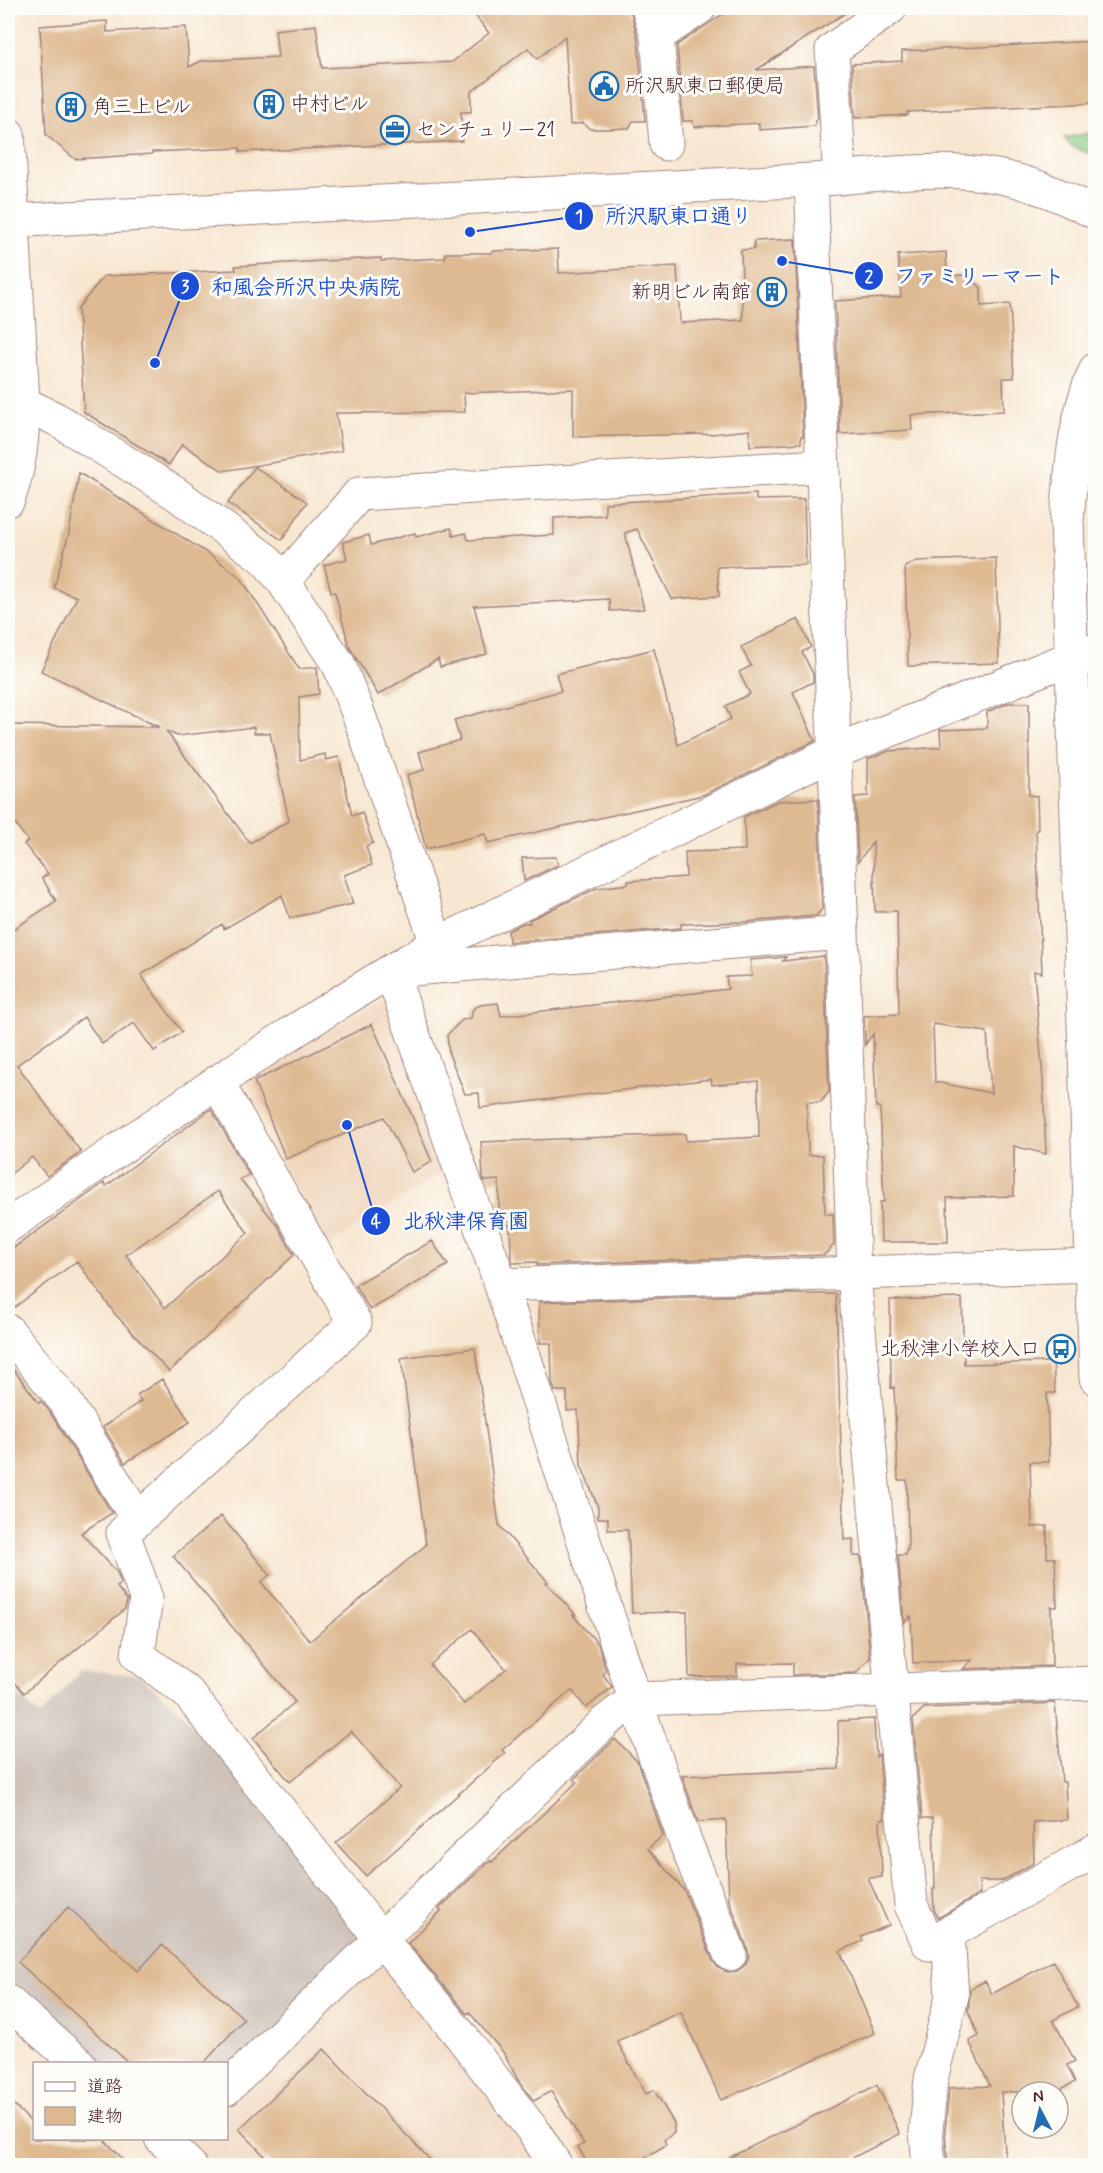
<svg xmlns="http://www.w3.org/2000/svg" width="1103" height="2173" font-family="Mynerve,'Klee One',sans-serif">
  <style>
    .built { fill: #f0d6bc }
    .industrial { fill: #cec2b9 }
    .green { fill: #85c983; stroke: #687457; stroke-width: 1.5 }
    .building { fill: #deba92; fill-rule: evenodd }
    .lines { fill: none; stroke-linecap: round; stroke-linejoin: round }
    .minor-casing { stroke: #a0837e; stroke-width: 35 }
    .minor { stroke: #fff; stroke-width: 33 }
    .labels { text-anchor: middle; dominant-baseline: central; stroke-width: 6; stroke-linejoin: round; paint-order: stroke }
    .poi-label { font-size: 20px; fill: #4a1f2b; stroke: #fdfcf7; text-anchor: start }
    .leader { fill: none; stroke: #1d4ed8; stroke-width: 2 }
    .callout-dot { fill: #1d4ed8; stroke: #fdfcf7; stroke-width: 2 }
    .mark-label { font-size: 18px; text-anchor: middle; font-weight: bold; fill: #fff }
    .callout-label { font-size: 21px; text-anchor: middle; font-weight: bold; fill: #1d4ed8; stroke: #fdfcf7; stroke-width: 6; stroke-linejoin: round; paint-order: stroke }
  </style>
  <rect width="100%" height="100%" fill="#fdfcf7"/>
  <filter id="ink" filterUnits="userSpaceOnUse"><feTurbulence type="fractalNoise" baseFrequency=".0167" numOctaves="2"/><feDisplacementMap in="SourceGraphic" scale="12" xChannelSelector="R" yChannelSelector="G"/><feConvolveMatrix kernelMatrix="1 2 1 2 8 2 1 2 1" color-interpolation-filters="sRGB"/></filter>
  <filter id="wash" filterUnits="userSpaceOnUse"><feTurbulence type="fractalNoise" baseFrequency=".008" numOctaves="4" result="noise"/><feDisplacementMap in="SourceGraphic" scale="24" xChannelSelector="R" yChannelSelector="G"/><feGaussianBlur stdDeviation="1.35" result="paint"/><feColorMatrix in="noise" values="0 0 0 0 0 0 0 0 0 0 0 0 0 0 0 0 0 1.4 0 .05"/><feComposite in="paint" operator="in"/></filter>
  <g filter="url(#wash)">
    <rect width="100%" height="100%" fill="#f7e7d1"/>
    <!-- built -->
    <path class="built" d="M 387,997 L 443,1172 L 328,1245 L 286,1173 L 246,1077 Z
      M 380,1938 L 547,2153 L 534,2165 L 320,2165 L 291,2137 L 261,2165 L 190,2166 L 176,2139 L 226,2138 L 227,2089 Z"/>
    <!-- industrial -->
    <path class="industrial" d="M 81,1671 L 139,1676 L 186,1716 L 375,1944 L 227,2089 L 226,2064 L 79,2063 L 8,2002 L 8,1695 L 12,1689 L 40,1716 Z"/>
    <!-- green -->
    <path class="green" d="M 1095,132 L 1095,156 L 1071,146 L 1064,138 Z"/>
    <g id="blocks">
      <!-- building -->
      <path class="building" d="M 469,8 L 630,8 L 638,40 L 645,121 L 633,121 L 629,128 L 608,129 L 590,129 L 583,123 L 570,125 L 565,36 L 537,59 L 528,48 L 471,92 L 471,112 L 461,112 L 462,141 L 240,152 L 240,148 L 152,152 L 152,154 L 75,159 L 46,135 L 40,26 L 107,21 L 107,32 L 186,27 L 189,67 L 201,61 L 278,57 L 275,30 L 316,25 L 322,68 L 452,62 L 489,33 Z
        M 732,8 L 853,8 L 756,70 L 814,66 L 818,119 L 815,120 L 815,126 L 759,130 L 759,123 L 694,127 L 693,121 L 683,121 L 677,45 Z
        M 1095,41 L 1095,103 L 907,112 L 908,115 L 855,118 L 852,64 L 902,61 L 902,51 Z
        M 795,239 L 803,436 L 801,436 L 801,443 L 750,446 L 749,430 L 711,434 L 573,437 L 573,389 L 464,393 L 465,412 L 336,413 L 342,451 L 223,471 L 182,444 L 169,465 L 84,412 L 78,308 L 104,276 L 236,270 L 235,266 L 323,261 L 381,258 L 381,261 L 445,258 L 445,253 L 492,253 L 492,251 L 558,249 L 559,273 L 677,266 L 680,323 L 743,320 L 741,250 L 754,249 L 754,241 Z
        M 946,252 L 947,276 L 964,275 L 981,287 L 981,306 L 1010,304 L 1014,378 L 1003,378 L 1004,411 L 911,415 L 912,430 L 840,434 L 835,301 L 901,297 L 898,255 Z
        M 255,467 L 307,502 L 282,540 L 228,503 Z
        M 79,473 L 209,554 L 241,578 L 299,669 L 317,667 L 319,694 L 299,697 L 300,760 L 325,754 L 326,760 L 339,757 L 352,816 L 362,812 L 373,843 L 366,846 L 372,865 L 344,875 L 353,904 L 290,918 L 282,895 L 224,929 L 222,924 L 141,975 L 182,1032 L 154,1051 L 134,1023 L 102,1044 L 84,1017 L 17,1065 L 81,1152 L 47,1176 L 32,1157 L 8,1176 L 8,933 L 56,901 L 42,878 L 48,874 L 24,844 L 28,841 L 8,814 L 8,725 L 159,727 L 41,671 L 77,597 L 54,588 L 69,533 ZM 254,727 L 254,733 L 270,733 L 289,821 L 250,843 L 166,731 L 177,736 Z
        M 756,494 L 756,500 L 804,499 L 806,565 L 717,567 L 719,596 L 672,599 L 637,529 L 625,533 L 644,609 L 610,611 L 609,599 L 474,606 L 487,654 L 440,667 L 438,659 L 378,695 L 349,646 L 335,592 L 331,592 L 324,565 L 347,559 L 343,542 L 369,535 L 371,545 L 415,533 L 416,537 L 451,528 L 453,536 L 466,533 L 468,540 L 554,535 L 554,518 L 605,515 L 605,503 Z
        M 996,558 L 999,663 L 908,666 L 905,567 L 917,561 Z
        M 798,619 L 811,647 L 802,652 L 813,674 L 813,682 L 793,692 L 815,741 L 703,795 L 488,843 L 485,834 L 426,849 L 407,775 L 424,770 L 419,752 L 460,740 L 454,720 L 561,691 L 556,674 L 654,649 L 678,745 L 731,719 L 725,706 L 750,694 L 739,672 L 751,666 L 741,647 Z
        M 1008,703 L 1029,703 L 1029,795 L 1037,796 L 1038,830 L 1036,830 L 1042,973 L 1034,971 L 1043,1080 L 1046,1154 L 1014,1146 L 1014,1196 L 947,1198 L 948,1242 L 881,1242 L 880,1202 L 884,1202 L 880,1107 L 876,1107 L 873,1034 L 865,1045 L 864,1016 L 899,1014 L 897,911 L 875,912 L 873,842 L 858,862 L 855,797 L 868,796 L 868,759 L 889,751 L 941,747 L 940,730 L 987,728 L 987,712 ZM 933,1024 L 987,1032 L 991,1093 L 935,1082 Z
        M 818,799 L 822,909 L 816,916 L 745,922 L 681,924 L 681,928 L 509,942 L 508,931 L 523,923 L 530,923 L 529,920 L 597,888 L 628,884 L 628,881 L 686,877 L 685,852 L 745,850 L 744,817 L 778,801 Z
        M 556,857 L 558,865 L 524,881 L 522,858 Z
        M 824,956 L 829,1092 L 821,1102 L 807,1102 L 808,1155 L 823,1155 L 825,1214 L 833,1214 L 834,1245 L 824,1255 L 537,1265 L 537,1262 L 513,1263 L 511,1257 L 510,1225 L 499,1224 L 499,1180 L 484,1181 L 483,1177 L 481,1142 L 685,1134 L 686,1141 L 759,1137 L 758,1081 L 712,1085 L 711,1079 L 480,1108 L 479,1093 L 465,1094 L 449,1054 L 447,1035 L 462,1020 L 471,1018 L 473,1009 L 480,1005 L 498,1003 L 501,1016 L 728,989 L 726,977 L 752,976 L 750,960 L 786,957 L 783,961 Z
        M 372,1024 L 432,1162 L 412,1172 L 384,1117 L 286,1159 L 254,1081 Z
        M 211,1109 L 249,1175 L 240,1179 L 278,1226 L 294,1255 L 169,1372 L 115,1314 L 77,1261 L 8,1312 L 8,1252 L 104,1183 L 106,1186 ZM 218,1191 L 248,1233 L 165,1308 L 126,1255 Z
        M 432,1241 L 448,1265 L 370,1310 L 355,1285 Z
        M 785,1294 L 836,1294 L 844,1540 L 853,1539 L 853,1556 L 861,1556 L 870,1658 L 856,1673 L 793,1675 L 793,1663 L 737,1664 L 737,1676 L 689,1677 L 687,1612 L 632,1613 L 628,1530 L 608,1530 L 608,1518 L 598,1518 L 598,1507 L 581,1465 L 578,1410 L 567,1411 L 567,1391 L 555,1391 L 552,1382 L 551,1343 L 540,1343 L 539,1302 Z
        M 962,1298 L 964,1364 L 1053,1362 L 1055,1393 L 1047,1393 L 1049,1462 L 1030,1462 L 1032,1527 L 1047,1526 L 1047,1558 L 1055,1558 L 1057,1607 L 1051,1607 L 1052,1666 L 963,1669 L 972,1660 L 913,1663 L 911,1616 L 904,1623 L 898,1555 L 906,1555 L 906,1550 L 908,1550 L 907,1480 L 898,1480 L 894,1387 L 891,1388 L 890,1300 Z
        M 475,1348 L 499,1525 L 548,1582 L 546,1583 L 576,1615 L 573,1615 L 598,1644 L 606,1671 L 603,1674 L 612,1687 L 586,1708 L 572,1690 L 502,1750 L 505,1753 L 366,1876 L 336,1843 L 400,1788 L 351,1731 L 290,1782 L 253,1738 L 295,1702 L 173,1556 L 221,1516 L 270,1575 L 261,1582 L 310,1641 L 426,1545 L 401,1358 ZM 472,1629 L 506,1669 L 464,1704 L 430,1665 Z
        M 8,1362 L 39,1403 L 41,1401 L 50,1412 L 112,1513 L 81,1533 L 117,1572 L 121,1583 L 117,1587 L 127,1600 L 125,1609 L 24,1693 L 8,1674 Z
        M 162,1379 L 190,1422 L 125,1463 L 103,1427 L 141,1401 L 137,1395 Z
        M 1055,1703 L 1062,1782 L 1065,1782 L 1067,1820 L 1033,1822 L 1034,1863 L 1002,1881 L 979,1881 L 980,1894 L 938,1918 L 934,1910 L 933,1889 L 935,1889 L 933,1818 L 922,1818 L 913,1719 L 924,1708 Z
        M 874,1719 L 876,1757 L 879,1754 L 884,1819 L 880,1819 L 882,1877 L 868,1878 L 889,1925 L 861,1937 L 863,1941 L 840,1951 L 875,2033 L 721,2100 L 681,2012 L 617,2041 L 646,2094 L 654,2090 L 674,2123 L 674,2133 L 664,2140 L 666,2145 L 631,2166 L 589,2166 L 578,2147 L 584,2144 L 551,2091 L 534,2101 L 518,2080 L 503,2052 L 469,2012 L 467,2014 L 408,1943 L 441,1911 L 439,1909 L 467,1882 L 490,1861 L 492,1862 L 577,1782 L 574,1779 L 615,1739 L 637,1761 L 663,1835 L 648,1849 L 684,1890 L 713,1961 L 718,1968 L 727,1972 L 737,1971 L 745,1965 L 749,1956 L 747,1947 L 729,1900 L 726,1820 L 698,1822 L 682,1776 L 839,1769 L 838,1721 Z
        M 68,1907 L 138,1971 L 162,1945 L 244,2019 L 203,2064 L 130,2064 L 18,1962 Z
        M 1053,1961 L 1078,2007 L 1053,2020 L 1075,2061 L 1067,2065 L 1075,2082 L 1055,2092 L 1001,2092 L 1006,2166 L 948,2166 L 945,2131 L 949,2088 L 990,2086 L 969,2041 L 979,2036 L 968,2011 L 970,1989 L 985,1981 L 992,1994 Z
        M 324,2049 L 436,2166 L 274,2166 L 239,2129 Z
        M 877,2085 L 900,2134 L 836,2166 L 712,2166 Z
        M 8,2099 L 34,2125 L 34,2139 L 103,2139 L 130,2166 L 8,2166 Z"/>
    </g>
  </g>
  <g filter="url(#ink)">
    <use href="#blocks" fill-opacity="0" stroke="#a0837e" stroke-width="1.5"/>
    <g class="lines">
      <!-- minor casing -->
      <g class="minor-casing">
        <path id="minor" d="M 648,8 L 657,36 L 666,144
          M 657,36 L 699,8
          M 8,134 L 23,403 C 23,437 20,468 8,500
          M 840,178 L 832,50 L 890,8
          M 811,180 L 842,933 L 854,1274 L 911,1905 L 929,1944 L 1096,1850
          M 8,221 L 811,180 C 870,176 937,165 996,176 C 1031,182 1064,197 1096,213
          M 1096,369 C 1074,417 1071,469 1067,521 L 1096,1378
          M 23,403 L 56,419 L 175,493 L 265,559 L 283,581 L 339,665 L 360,718 L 437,944
          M 283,581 L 359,494 L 822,466
          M 401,970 L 842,933
          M 391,971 L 501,1285 L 635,1699 L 685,1841 L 730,1954
          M 217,1082 L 355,1323 L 123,1533 L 146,1598 L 138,1655 L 188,1693 L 380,1938 L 461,2036 L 535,2133 L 556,2166
          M 8,1226 C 149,1129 288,1029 437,944 L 835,752 L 1073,657 L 1096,650
          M 501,1285 L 1091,1265
          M 8,1331 L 65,1401 L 138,1520
          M 8,2002 L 79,2064
          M 226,2089 L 605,1722 L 635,1699 L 1096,1683
          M 161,2138 L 190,2166
          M 929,2166 L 926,2131 L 931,2079 L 952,1996 L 948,1934"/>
      </g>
      <!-- minor -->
      <use href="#minor" class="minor"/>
    </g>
  </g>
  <!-- icons -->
  <defs>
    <g id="civic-ring" transform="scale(1.5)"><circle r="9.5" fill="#fdfcf7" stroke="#1f6fb2" stroke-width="1.5"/><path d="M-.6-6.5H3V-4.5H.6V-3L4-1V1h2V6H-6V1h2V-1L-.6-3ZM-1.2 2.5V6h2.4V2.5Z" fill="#1f6fb2"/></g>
    <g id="building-ring" transform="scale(1.5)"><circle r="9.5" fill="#fdfcf7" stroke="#1f6fb2" stroke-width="1.5"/><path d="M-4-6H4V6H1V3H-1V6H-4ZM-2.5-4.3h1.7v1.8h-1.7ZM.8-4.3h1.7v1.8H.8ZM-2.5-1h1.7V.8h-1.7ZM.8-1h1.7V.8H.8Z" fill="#1f6fb2"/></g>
    <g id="office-ring" transform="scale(1.5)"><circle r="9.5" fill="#fdfcf7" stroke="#1f6fb2" stroke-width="1.5"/><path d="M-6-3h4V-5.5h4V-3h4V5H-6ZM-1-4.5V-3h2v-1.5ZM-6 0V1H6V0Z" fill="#1f6fb2"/></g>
    <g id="bus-ring" transform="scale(1.5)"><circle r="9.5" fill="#fdfcf7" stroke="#1f6fb2" stroke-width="1.5"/><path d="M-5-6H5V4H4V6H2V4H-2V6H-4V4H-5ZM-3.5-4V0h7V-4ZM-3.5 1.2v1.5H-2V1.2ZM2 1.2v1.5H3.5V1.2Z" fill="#1f6fb2"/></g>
  </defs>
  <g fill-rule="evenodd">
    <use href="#civic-ring" x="604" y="86"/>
    <use href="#building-ring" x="269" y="104"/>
    <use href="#building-ring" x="71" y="107"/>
    <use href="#office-ring" x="395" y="130"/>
    <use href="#building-ring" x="772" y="292"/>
    <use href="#bus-ring" x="1061" y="1349"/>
  </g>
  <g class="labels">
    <!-- poi labels -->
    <g class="poi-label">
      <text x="625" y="86">所沢駅東口郵便局</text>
      <text x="290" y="104">中村ビル</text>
      <text x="92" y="107">角三上ビル</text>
      <text x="416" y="130">センチュリー21</text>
      <text x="751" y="292" text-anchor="end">新明ビル南館</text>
      <text x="1040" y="1349" text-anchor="end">北秋津小学校入口</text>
    </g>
  </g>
  <!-- callouts -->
  <path class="leader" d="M470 232L579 216M782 261L869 276M155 363L185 286M347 1125L376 1221"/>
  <g class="callout-dot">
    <circle cx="470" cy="232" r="6"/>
    <circle cx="782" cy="261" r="6"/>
    <circle cx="155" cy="363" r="6"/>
    <circle cx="347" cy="1125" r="6"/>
    <circle cx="579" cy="216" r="15"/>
    <circle cx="869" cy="276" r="15"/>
    <circle cx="185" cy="286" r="15"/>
    <circle cx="376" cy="1221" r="15"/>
  </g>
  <g class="mark-label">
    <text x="579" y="222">1</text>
    <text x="869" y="282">2</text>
    <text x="185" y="292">3</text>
    <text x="376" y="1227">4</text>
  </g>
  <g class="callout-label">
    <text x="679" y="223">所沢駅東口通り</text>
    <text x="980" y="283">ファミリーマート</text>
    <text x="306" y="294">和風会所沢中央病院</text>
    <text x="466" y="1228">北秋津保育園</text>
  </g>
  <!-- margin -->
  <rect width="1103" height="2173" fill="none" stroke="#fdfcf7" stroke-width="30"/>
  <!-- legend -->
  <rect x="33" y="2062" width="195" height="78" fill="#fdfcf7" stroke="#b5a4a5" stroke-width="1.5"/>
  <rect x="45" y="2082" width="30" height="9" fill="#ffffff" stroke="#b5a4a5" stroke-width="1.5"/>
  <text x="87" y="2092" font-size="18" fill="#4a1f2b">道路</text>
  <rect x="45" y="2107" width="30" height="18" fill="#deba92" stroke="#b5a4a5" stroke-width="1.5"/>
  <text x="87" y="2122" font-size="18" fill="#4a1f2b">建物</text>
  <!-- north arrow -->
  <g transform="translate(1040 2110) rotate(353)"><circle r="28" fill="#fdfcf7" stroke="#b5a4a5" stroke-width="1.5"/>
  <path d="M0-4.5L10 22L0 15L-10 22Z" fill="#1f6fb2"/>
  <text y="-9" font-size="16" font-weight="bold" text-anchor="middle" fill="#4a1f2b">N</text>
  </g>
</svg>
